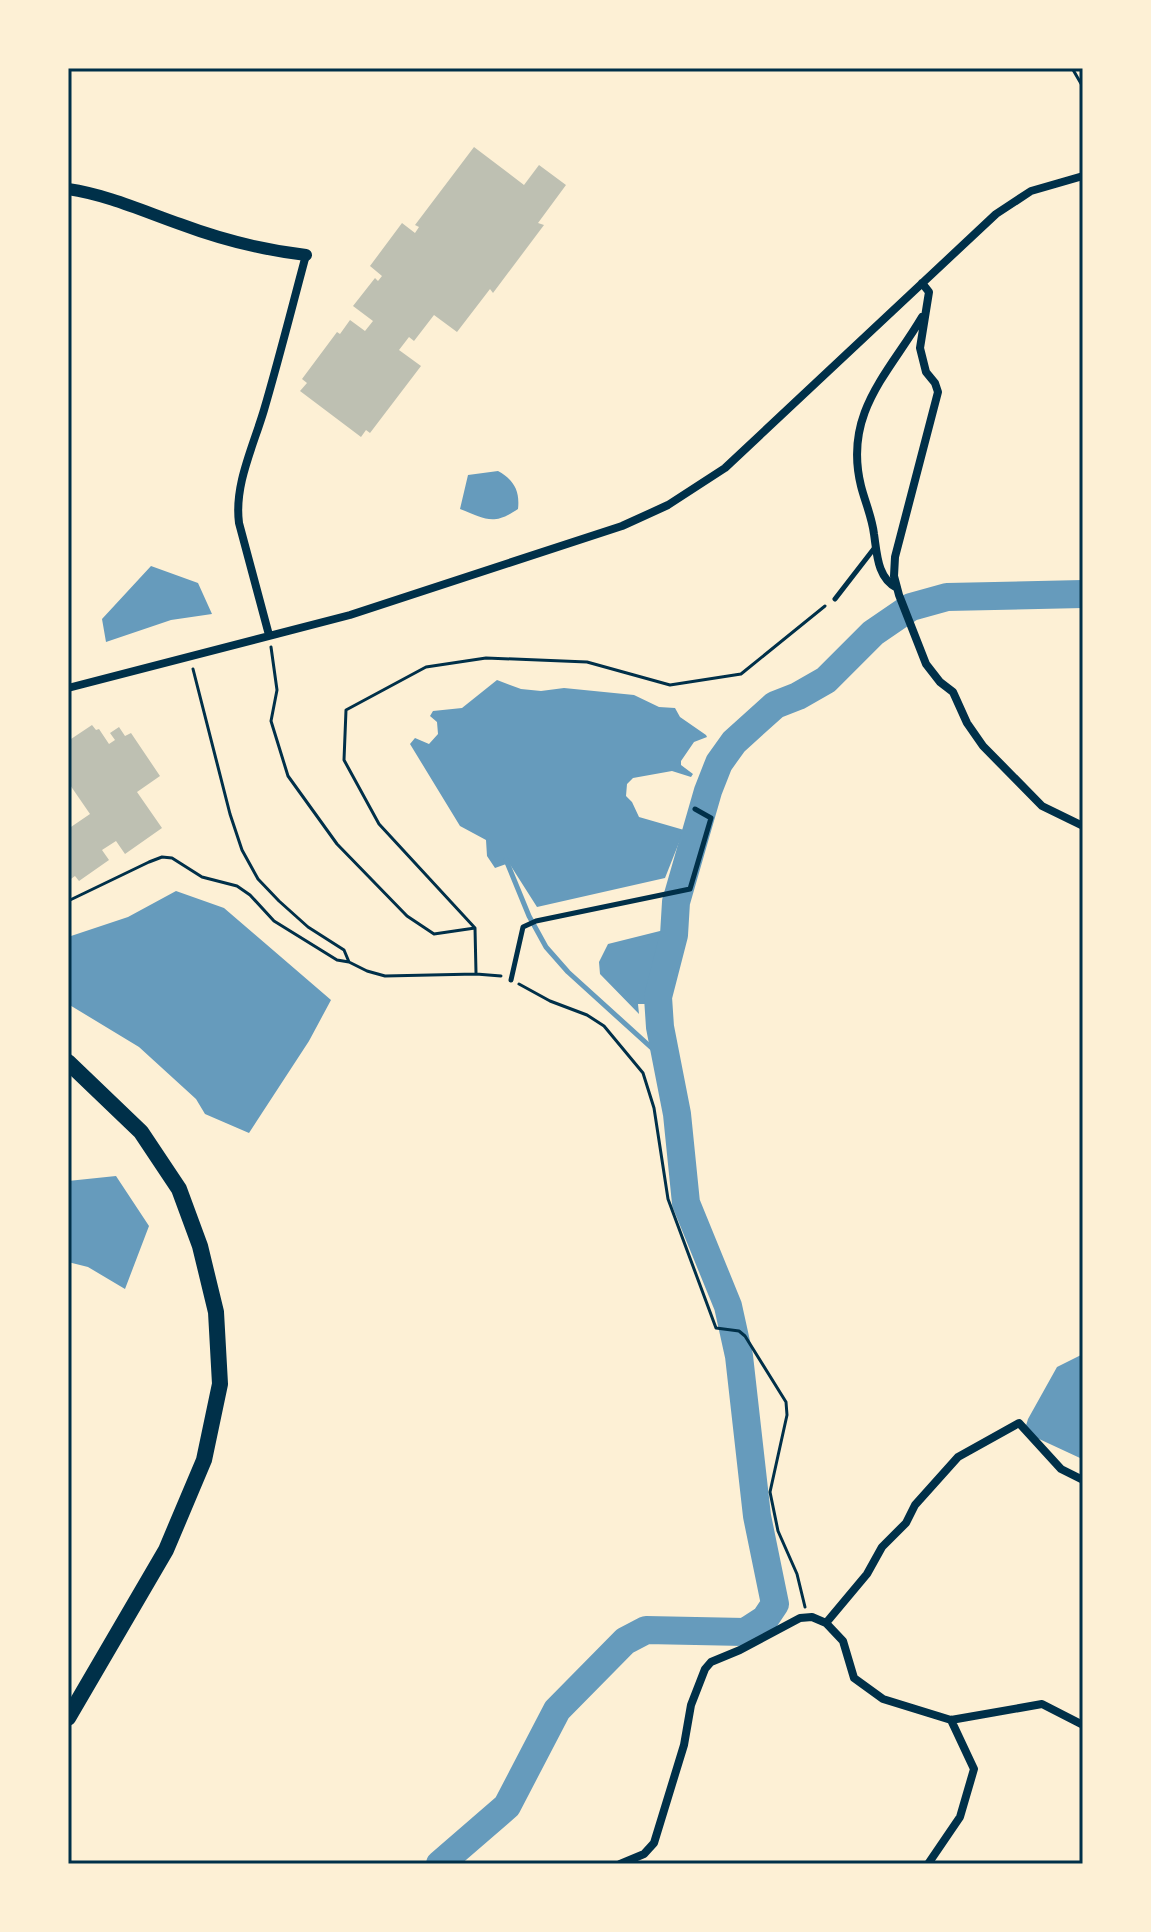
<svg xmlns="http://www.w3.org/2000/svg" width="1151" height="1932" font-family="'Golos Text',sans-serif">
  <style>
    .water { fill: #669bbc }
    .lines { fill: none; stroke-linecap: round; stroke-linejoin: round }
    .stream { stroke: #669bbc; stroke-width: 5 }
    .river { stroke: #669bbc; stroke-width: 28 }
    .building { fill: #bec0b2 }
    .path { stroke: #003049; stroke-width: 3 }
    .service { stroke: #003049; stroke-width: 5 }
    .minor { stroke: #003049; stroke-width: 8 }
    .tertiary { stroke: #003049; stroke-width: 12 }
    .trunk { stroke: #003049; stroke-width: 16 }
    .neatline { fill: none; stroke: #003049; stroke-width: 3 }
  </style>
  <rect width="100%" height="100%" fill="#fdf0d5"/>
  <!-- water -->
  <path class="water" d="M 498,471 C 514,480 520,491 518,509 C 493,526 486,519 460,509 L 468,475 Z
    M 151,566 L 198,583 L 212,614 L 171,620 L 106,642 L 102,619 Z
    M 497,680 L 521,689 L 541,691 L 564,688 L 634,695 L 659,707 L 675,708 L 680,717 L 706,735 L 707,737 L 694,742 L 681,761 L 681,765 L 693,774 L 691,777 L 672,771 L 633,778 L 627,784 L 626,796 L 632,802 L 639,817 L 684,830 L 665,878 L 537,907 L 509,863 L 495,868 L 487,856 L 486,840 L 460,826 L 410,744 L 415,738 L 429,744 L 438,734 L 437,722 L 430,716 L 433,711 L 462,708 Z
    M 176,891 L 224,908 L 331,1000 L 309,1041 L 249,1133 L 205,1114 L 196,1099 L 139,1047 L 68,1004 L 68,937 L 128,917 Z
    M 664,930 L 651,984 L 650,1013 L 647,1004 L 638,1004 L 639,1014 L 600,974 L 599,962 L 608,944 Z
    M 116,1176 L 149,1226 L 125,1289 L 88,1267 L 68,1262 L 68,1181 Z
    M 1083,1354 L 1083,1450 L 1080,1458 L 1024,1432 L 1028,1419 L 1057,1367 Z"/>
  <g class="lines">
    <!-- stream -->
    <path class="stream" d="M 506,860 L 529,916 L 546,947 L 568,972 L 665,1060"/>
    <!-- river -->
    <path class="river" d="M 440,1864 L 507,1806 L 557,1710 L 625,1641 L 646,1630 L 745,1632 L 765,1619 L 775,1604 L 757,1516 L 739,1356 L 728,1306 L 686,1203 L 677,1114 L 660,1027 L 658,997 L 674,935 L 676,902 L 708,791 L 719,763 L 734,742 L 775,705 L 798,696 L 826,680 L 873,633 L 911,607 L 947,597 L 1083,594"/>
  </g>
  <!-- building -->
  <path class="building" d="M 474,147 L 524,185 L 539,165 L 566,185 L 538,223 L 544,225 L 493,293 L 490,289 L 457,332 L 434,315 L 414,341 L 409,337 L 399,350 L 421,366 L 370,433 L 366,430 L 361,437 L 300,391 L 307,383 L 302,379 L 337,332 L 340,334 L 350,320 L 365,331 L 373,321 L 353,306 L 375,278 L 378,281 L 382,276 L 370,266 L 402,223 L 415,233 L 419,227 L 415,225 Z
    M 92,725 L 96,730 L 99,729 L 109,744 L 115,740 L 110,733 L 119,727 L 125,736 L 131,733 L 160,776 L 137,792 L 162,828 L 125,854 L 116,841 L 102,850 L 109,860 L 79,881 L 75,876 L 68,881 L 68,829 L 90,814 L 68,782 L 68,741 Z"/>
  <g class="lines">
    <!-- path -->
    <path class="path" d="M 1072,68 L 1083,87
      M 271,647 L 277,690 L 271,721 L 288,776 L 337,844 L 407,916 L 434,934 L 475,928
      M 193,669 L 230,814 L 242,850 L 258,879 L 279,901 L 308,927 L 344,950 L 349,962 L 367,971 L 385,976 L 476,974 L 501,976
      M 68,901 L 149,862 L 162,857 L 172,858 L 202,877 L 237,886 L 250,895 L 274,921 L 337,960 L 349,962
      M 476,973 L 475,928 L 379,824 L 344,760 L 346,710 L 426,667 L 486,658 L 587,662 L 670,685 L 741,674 L 825,606
      M 519,984 L 550,1001 L 587,1015 L 604,1026 L 643,1073 L 654,1108 L 668,1199 L 716,1328 L 739,1331 L 745,1336 L 786,1402 L 787,1415 L 770,1492 L 778,1531 L 797,1574 L 805,1607"/>
    <!-- service -->
    <path class="service" d="M 835,599 L 876,546
      M 511,980 L 523,927 L 536,921 L 690,889 L 711,818 L 695,809"/>
    <!-- minor -->
    <path class="minor" d="M 922,283 L 929,292 L 920,348 L 926,372 L 935,383 L 938,392 L 895,557 L 894,576 L 899,595 L 926,664 L 940,682 L 953,692 L 967,723 L 983,746 L 1042,806 L 1083,826
      M 897,588 C 877,578 877,553 874,534 C 872,517 865,502 861,486 C 843,413 889,373 922,317
      M 269,635 L 239,523 C 234,485 253,447 264,410 C 279,359 292,307 306,255
      M 68,688 L 350,615 L 622,526 L 668,505 L 725,468 L 996,214 L 1031,191 L 1083,176
      M 826,1623 L 867,1574 L 882,1547 L 906,1523 L 915,1505 L 958,1457 L 1019,1423 L 1061,1469 L 1083,1480
      M 620,1864 L 644,1854 L 654,1843 L 684,1745 L 691,1705 L 705,1669 L 711,1662 L 740,1650 L 800,1618 L 812,1617 L 826,1623 L 843,1641 L 854,1678 L 883,1699 L 951,1720 L 1042,1704 L 1083,1725
      M 928,1864 L 960,1817 L 974,1769 L 951,1720"/>
    <!-- tertiary -->
    <path class="tertiary" d="M 68,189 C 108,195 143,211 180,224 C 220,239 263,250 306,255"/>
    <!-- trunk -->
    <path class="trunk" d="M 68,1062 L 141,1132 L 179,1189 L 200,1246 L 216,1312 L 220,1384 L 204,1460 L 166,1550 L 68,1718"/>
  </g>
  <!-- border -->
  <rect width="1151" height="1932" fill="none" stroke="#fdf0d5" stroke-width="140"/>
  <rect x="70" y="70" width="1011" height="1792" class="neatline"/>
</svg>
